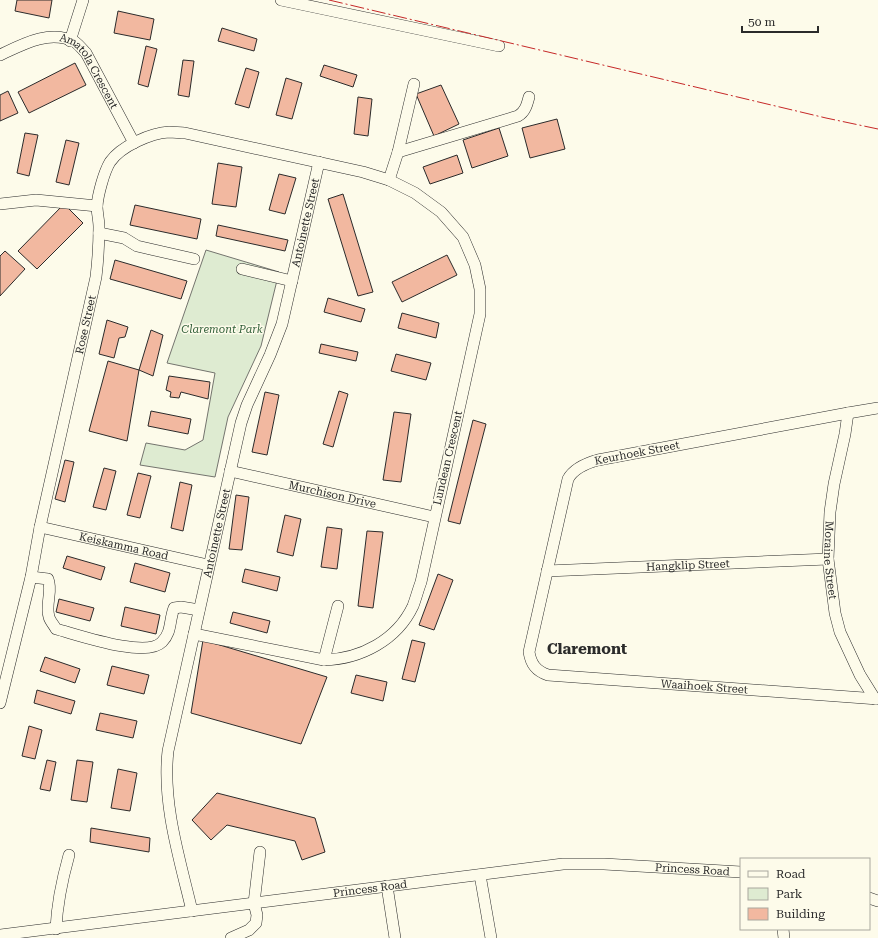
<svg xmlns="http://www.w3.org/2000/svg" width="878" height="938" font-family="'Roboto Serif',serif">
  <style>
    .green { fill: #deebd1; stroke: #74746e }
    .building { fill: #f2b8a0; stroke: #2b2b2b }
    .lines { fill: none; stroke-linecap: round; stroke-linejoin: round }
    .minor-casing { stroke: #2b2b2b; stroke-width: 12 }
    .minor { stroke: #fdfbea; stroke-width: 11 }
    .power { stroke: #c62828; stroke-width: 1; stroke-dasharray: 14 3 2 3; stroke-linecap: butt }
    .labels { text-anchor: middle; dominant-baseline: central; stroke-width: 3; stroke-linejoin: round; paint-order: stroke }
    .street-label { font-size: 11px; fill: #2b2b2b; stroke: #fdfbea }
    .park-label { font-size: 11px; font-style: italic; fill: #34623c; stroke: #fdfbea }
    .district-label { font-size: 15px; font-weight: bold; fill: #2b2b2b; stroke: #fdfbea }
  </style>
  <rect width="100%" height="100%" fill="#fdfbea"/>
  <!-- green -->
  <path class="green" d="M 206,250 L 279,272 L 261,346 L 228,417 L 215,477 L 140,465 L 146,443 L 185,450 L 203,440 L 215,373 L 167,363 Z"/>
  <!-- building -->
  <path class="building" d="M 17,0 L 52,0 L 49,18 L 15,11 Z
    M 118,11 L 154,19 L 150,40 L 114,33 Z
    M 222,28 L 257,39 L 254,51 L 218,41 Z
    M 146,46 L 157,49 L 148,87 L 138,84 Z
    M 183,60 L 194,61 L 189,97 L 178,95 Z
    M 75,63 L 86,85 L 29,113 L 18,92 Z
    M 324,65 L 357,75 L 353,87 L 320,76 Z
    M 246,68 L 259,72 L 249,108 L 235,104 Z
    M 286,78 L 302,83 L 292,119 L 276,115 Z
    M 441,85 L 459,124 L 434,136 L 416,94 Z
    M 8,91 L 18,113 L 0,121 L 0,95 Z
    M 358,97 L 372,99 L 368,136 L 354,134 Z
    M 557,119 L 565,149 L 530,158 L 522,128 Z
    M 499,128 L 508,156 L 472,168 L 463,140 Z
    M 25,133 L 38,135 L 29,176 L 17,173 Z
    M 66,140 L 79,143 L 69,185 L 56,182 Z
    M 457,155 L 463,173 L 430,184 L 423,167 Z
    M 218,163 L 242,167 L 236,207 L 212,204 Z
    M 279,174 L 296,178 L 285,214 L 269,210 Z
    M 343,194 L 373,292 L 358,296 L 328,199 Z
    M 64,204 L 83,223 L 37,269 L 18,251 Z
    M 135,205 L 201,219 L 197,239 L 130,225 Z
    M 218,225 L 288,240 L 285,251 L 216,236 Z
    M 5,251 L 25,269 L 0,296 L 0,256 Z
    M 447,255 L 457,275 L 402,302 L 392,282 Z
    M 115,260 L 187,281 L 181,299 L 110,279 Z
    M 328,298 L 365,309 L 361,322 L 324,312 Z
    M 402,313 L 439,323 L 436,338 L 398,328 Z
    M 107,320 L 128,327 L 125,337 L 119,338 L 114,358 L 99,354 Z
    M 151,330 L 163,335 L 153,376 L 139,370 Z
    M 321,344 L 358,352 L 356,361 L 319,353 Z
    M 396,354 L 431,363 L 426,380 L 391,371 Z
    M 108,361 L 139,370 L 127,441 L 89,431 Z
    M 169,376 L 210,382 L 208,399 L 181,392 L 179,398 L 170,397 L 171,392 L 166,390 Z
    M 339,391 L 348,394 L 333,447 L 323,444 Z
    M 265,392 L 279,395 L 267,455 L 252,452 Z
    M 151,411 L 191,419 L 188,434 L 148,426 Z
    M 394,412 L 411,414 L 401,482 L 383,480 Z
    M 473,420 L 486,424 L 460,524 L 448,521 Z
    M 65,460 L 74,462 L 65,502 L 55,499 Z
    M 104,468 L 116,471 L 106,510 L 93,507 Z
    M 138,473 L 151,476 L 140,518 L 127,515 Z
    M 180,482 L 192,485 L 183,531 L 171,528 Z
    M 236,495 L 249,497 L 242,550 L 229,549 Z
    M 285,515 L 301,519 L 293,556 L 277,552 Z
    M 327,527 L 342,529 L 337,569 L 321,567 Z
    M 367,531 L 383,532 L 373,608 L 358,606 Z
    M 67,556 L 105,567 L 101,580 L 63,568 Z
    M 135,563 L 170,573 L 165,592 L 130,582 Z
    M 245,569 L 280,577 L 277,591 L 242,582 Z
    M 438,574 L 453,580 L 434,630 L 419,625 Z
    M 59,599 L 94,608 L 90,621 L 56,612 Z
    M 125,607 L 160,615 L 156,634 L 121,626 Z
    M 233,612 L 270,621 L 267,633 L 230,623 Z
    M 203,640 L 327,677 L 301,744 L 191,713 Z
    M 412,640 L 425,643 L 415,682 L 402,679 Z
    M 45,657 L 80,669 L 75,683 L 40,671 Z
    M 112,666 L 149,675 L 144,694 L 107,685 Z
    M 356,675 L 387,682 L 383,701 L 351,693 Z
    M 37,690 L 75,701 L 71,714 L 34,703 Z
    M 100,713 L 137,721 L 133,738 L 96,730 Z
    M 29,726 L 42,730 L 35,759 L 22,756 Z
    M 47,760 L 56,762 L 50,791 L 40,789 Z
    M 77,760 L 93,762 L 87,802 L 71,800 Z
    M 118,769 L 137,773 L 130,811 L 111,808 Z
    M 217,793 L 315,818 L 325,852 L 302,860 L 295,841 L 227,825 L 211,840 L 192,820 Z
    M 91,828 L 150,838 L 149,852 L 90,842 Z"/>
  <g class="lines">
    <!-- minor casing -->
    <g class="minor-casing">
      <g id="minor">
        <path d="M 281,0 L 499,46"/>
        <path d="M 70,41 L 83,0"/>
        <path id="s1" d="M 0,55 C 23,44 50,29 75,42 C 79,45 83,50 86,53 L 134,143"/>
        <path d="M 398,152 L 518,116 C 525,112 527,105 529,97"/>
        <path d="M 389,180 L 398,152 L 414,84"/>
        <path d="M 0,204 L 36,200 L 97,206"/>
        <path d="M 99,233 L 124,238 L 137,246 L 194,259"/>
        <path d="M 242,269 L 292,281"/>
        <path id="s2" d="M 878,408 L 848,413 L 598,460 C 587,463 574,468 568,479 L 529,652 C 531,664 536,671 548,675 L 878,699"/>
        <path id="s3" d="M 848,413 L 845,434 L 834,484 L 830,512 L 828,559 L 835,613 L 840,632 L 860,675 L 875,699"/>
        <path id="s4" d="M 230,471 L 434,517"/>
        <path id="s5" d="M 40,527 L 208,565"/>
        <path id="s6" d="M 547,571 L 828,559"/>
        <path d="M 31,577 L 48,579 C 53,591 45,604 49,617 C 50,621 54,625 56,629 C 76,634 146,659 162,642 C 172,632 169,621 174,608 L 181,607 L 199,610"/>
        <path d="M 324,660 L 338,606"/>
        <path id="s7" d="M 0,703 L 31,577 L 40,527 L 96,277 C 98,260 99,244 99,227 C 99,220 97,213 97,206 C 98,194 104,172 110,162 C 121,146 151,133 169,132 C 174,132 180,133 185,133 L 363,172 L 389,180 L 415,193 L 441,212 L 463,237 L 475,265 L 480,289 L 480,314 L 421,582 C 418,590 416,598 413,606 C 397,640 361,659 324,660 L 194,634"/>
        <path d="M 480,875 L 491,938"/>
        <path d="M 387,886 L 395,938"/>
        <path d="M 869,898 L 878,901"/>
        <path id="s8" d="M 192,911 C 180,860 162,804 168,751 L 241,423 L 247,405 L 270,355 L 282,324 L 319,162"/>
        <path d="M 56,929 C 57,903 62,880 69,855"/>
        <path d="M 783,929 L 784,938"/>
        <path id="s9" d="M 0,935 L 563,864 L 604,864 L 741,872"/>
        <path d="M 231,938 L 249,930 L 256,923 L 257,915 L 254,903 L 260,852"/>
      </g>
    </g>
    <!-- minor -->
    <use href="#minor" class="minor"/>
    <!-- power -->
    <path class="power" d="M 329,0 L 826,118 L 878,129"/>
  </g>
  <g class="labels">
    <!-- street labels -->
    <g class="street-label">
      <text stroke="none"><textPath href="#s1" startOffset="110">Amatola Crescent</textPath></text>
      <text stroke="none"><textPath href="#s8" startOffset="710">Antoinette Street</textPath></text>
      <text stroke="none"><textPath href="#s7" startOffset="388">Rose Street</textPath></text>
      <text transform="translate(637 453) rotate(-11)">Keurhoek Street</text>
      <text transform="translate(448 458) rotate(-77)">Lundean Crescent</text>
      <text stroke="none"><textPath href="#s4" startOffset="105">Murchison Drive</textPath></text>
      <text stroke="none"><textPath href="#s8" startOffset="386">Antoinette Street</textPath></text>
      <text stroke="none"><textPath href="#s5" startOffset="86">Keiskamma Road</textPath></text>
      <text stroke="none"><textPath href="#s3" startOffset="149">Moraine Street</textPath></text>
      <text stroke="none"><textPath href="#s6" startOffset="141">Hangklip Street</textPath></text>
      <text stroke="none"><textPath href="#s2" startOffset="687">Waaihoek Street</textPath></text>
      <text stroke="none"><textPath href="#s9" startOffset="697">Princess Road</textPath></text>
      <text stroke="none"><textPath href="#s9" startOffset="373">Princess Road</textPath></text>
    </g>
    <!-- park labels -->
    <g class="park-label">
      <text x="222" y="329">Claremont Park</text>
    </g>
    <!-- district labels -->
    <g class="district-label">
      <text x="587" y="649">Claremont</text>
    </g>
  </g>
  <!-- legend -->
  <rect x="740" y="858" width="130" height="72" fill="#fdfbea" stroke="#a9a89e"/>
  <rect x="748" y="871" width="20" height="6" fill="#fdfbea" stroke="#a9a89e"/>
  <text x="776" y="878" font-size="12" fill="#2b2b2b">Road</text>
  <rect x="748" y="888" width="20" height="12" fill="#deebd1" stroke="#a9a89e"/>
  <text x="776" y="898" font-size="12" fill="#2b2b2b">Park</text>
  <rect x="748" y="908" width="20" height="12" fill="#f2b8a0" stroke="#a9a89e"/>
  <text x="776" y="918" font-size="12" fill="#2b2b2b">Building</text>
  <!-- scale -->
  <path d="M742 26v6h76v-6" fill="none" stroke="#2b2b2b" stroke-width="2"/>
  <text x="748" y="26" font-size="12" fill="#2b2b2b" stroke="#fdfbea" stroke-width="3" paint-order="stroke">50 m</text>
</svg>
